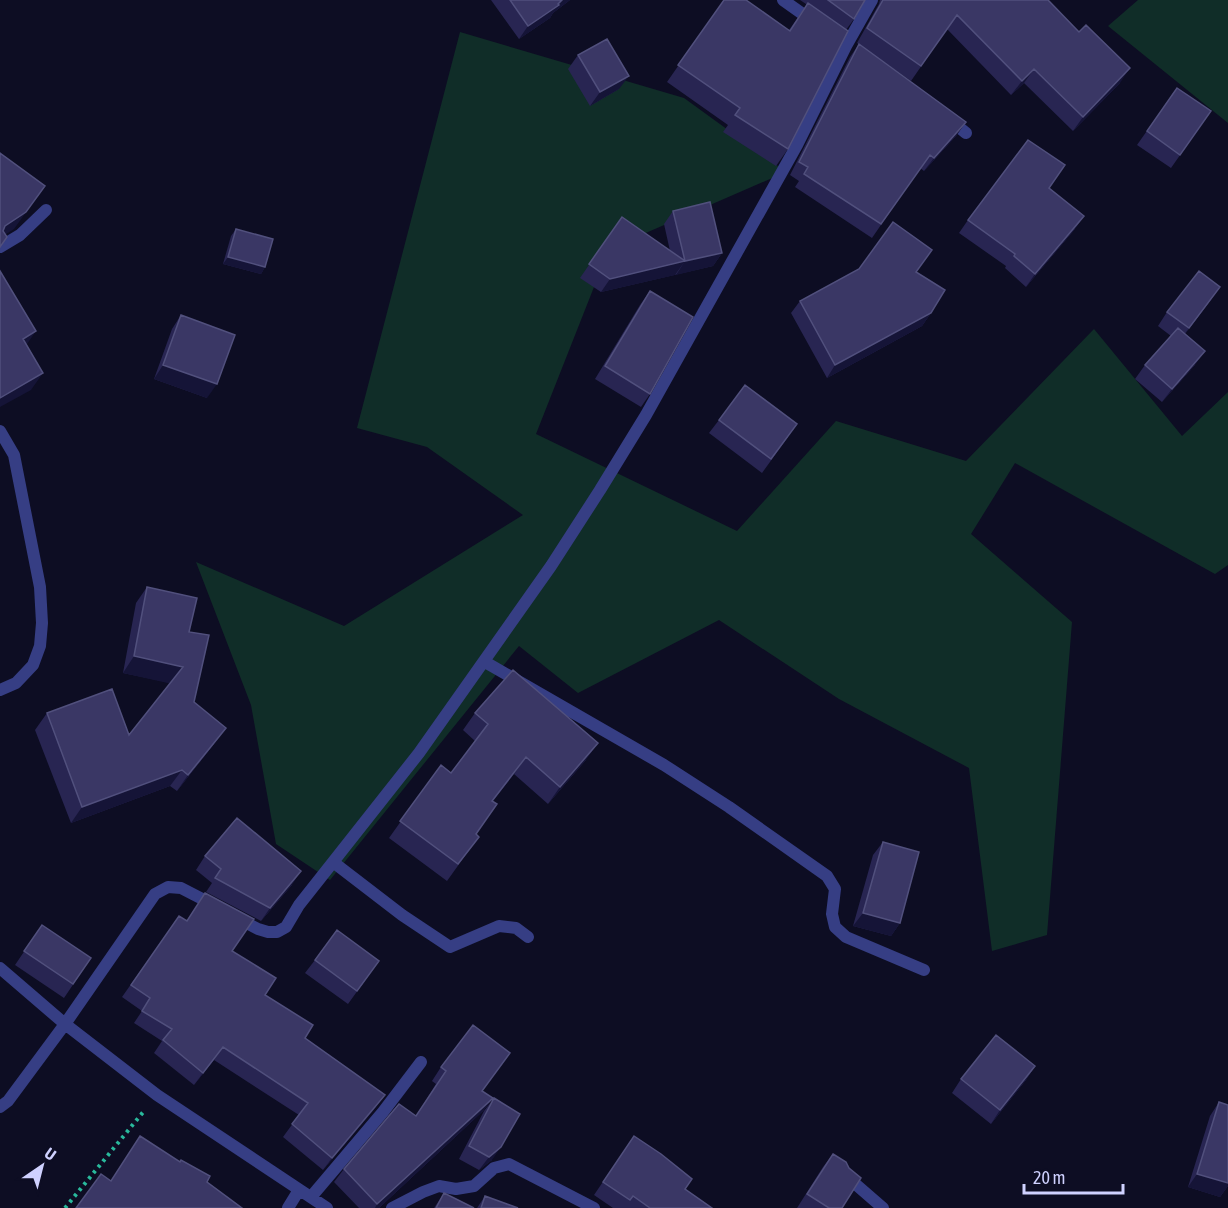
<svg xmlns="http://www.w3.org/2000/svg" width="1228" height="1208" font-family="'Asap Condensed',sans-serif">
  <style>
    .green { fill: #102d28 }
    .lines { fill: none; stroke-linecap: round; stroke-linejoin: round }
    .path { stroke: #29b99c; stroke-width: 4; stroke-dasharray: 3 4.5; stroke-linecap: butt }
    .street { stroke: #363e84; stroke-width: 12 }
    .wall { fill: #282552 }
    .shaded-wall { fill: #151437 }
    .building { fill: #3a3765; stroke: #51507d; stroke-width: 1.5 }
  </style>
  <rect width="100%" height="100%" fill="#0d0d23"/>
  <!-- green -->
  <path class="green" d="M 1138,0 L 1228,0 L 1228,123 L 1108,26 Z
    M 460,32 L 684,98 L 786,172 L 609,249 L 536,434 L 737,531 L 836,421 L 966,461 L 1094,329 L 1182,436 L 1228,392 L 1228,565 L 1215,574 L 1015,463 L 971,534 L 1072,622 L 1047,935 L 992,951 L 969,768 L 839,699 L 719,620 L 578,693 L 519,646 L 330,880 L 276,844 L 251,705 L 196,562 L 344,626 L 523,515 L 427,447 L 357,428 Z"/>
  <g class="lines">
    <!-- path -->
    <path class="path" d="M 65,1208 L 144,1111"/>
    <!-- street -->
    <path class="street" d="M 783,0 L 814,22
      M 950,120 L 966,133
      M 0,247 L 20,235 L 46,210
      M 0,431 L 14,455 L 40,587 L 42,623 L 40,646 L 33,665 L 16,683 L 0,690
      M 485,662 L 664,765 L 729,807 L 827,876 L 835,889 L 832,914 L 835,927 L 846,937 L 924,970
      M 333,862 L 419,753 L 551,566 L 600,490 L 646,415 L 797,145 L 846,46 L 872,0
      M 237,918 L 258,929 L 268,932 L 277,932 L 286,927 L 299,905 L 333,862 L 402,915 L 450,947 L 499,926 L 516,928 L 528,937
      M 0,968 L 65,1024 L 157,1095 L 327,1208
      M 0,1107 L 8,1101 L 65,1024 L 155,894 L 168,887 L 181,888 L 214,905
      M 845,1175 L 883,1208
      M 311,1197 L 383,1112 L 421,1062
      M 288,1208 L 299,1190
      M 392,1208 L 423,1192 L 439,1186 L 456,1189 L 474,1186 L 494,1168 L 509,1164 L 594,1208"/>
  </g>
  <!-- wall -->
  <path class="wall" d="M 491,0 L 570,0 L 553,13 L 550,18 L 519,39 Z
    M 724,0 L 789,30 L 806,6 L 806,4 L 800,0 L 865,0 L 854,19 L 846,30 L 788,149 L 776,166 L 723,132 L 728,125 L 667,82 Z
    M 880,0 L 1048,0 L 1120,83 L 1073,131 L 1024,83 L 1011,95 L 947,29 L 911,81 L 857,43 L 879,4 Z
    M 859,44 L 966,122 L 956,136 L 924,171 L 920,168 L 872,238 L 795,187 L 799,181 L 790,175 L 850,57 Z
    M 578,55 L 619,89 L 590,106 L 568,69 Z
    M 1177,88 L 1211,111 L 1171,168 L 1137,145 Z
    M 1049,188 L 1075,229 L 1026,287 L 1005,268 L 1006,266 L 959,233 L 968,220 Z
    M 673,211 L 722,253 L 713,266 L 601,292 L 580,278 L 622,217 L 670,251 L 664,224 Z
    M 236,229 L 265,267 L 261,274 L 223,264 L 231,236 Z
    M 916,272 L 931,313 L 922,326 L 827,378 L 791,313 L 800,301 Z
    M 650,291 L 650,394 L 641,407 L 595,379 L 640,305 Z
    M 1210,301 L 1185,334 L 1195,365 L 1162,402 L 1135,379 L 1145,365 L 1171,336 L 1158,326 L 1167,312 Z
    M 181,315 L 207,398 L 154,379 L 172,329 Z
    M 719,420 L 788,437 L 762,473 L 709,433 Z
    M 147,587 L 189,632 L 194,702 L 214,744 L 177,791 L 170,786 L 71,823 L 35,730 L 47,713 L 129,735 L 171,683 L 123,673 L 136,603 Z
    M 475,713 L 586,760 L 548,804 L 514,774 L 493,801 L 467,853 L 447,881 L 389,838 L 441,765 L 451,773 L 475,741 L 463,730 Z
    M 883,842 L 900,923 L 891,936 L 853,926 L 873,855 Z
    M 205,856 L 292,885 L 261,921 L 206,892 L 212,883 L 196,870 Z
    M 179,916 L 232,951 L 265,995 L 305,1038 L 376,1107 L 323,1170 L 283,1137 L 299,1115 L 214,1060 L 194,1085 L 154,1053 L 162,1041 L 134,1023 L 142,1011 L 122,997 Z
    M 42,925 L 91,958 L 64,998 L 15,965 Z
    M 315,960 L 379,961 L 348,1004 L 305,973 Z
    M 510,1053 L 482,1091 L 493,1098 L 483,1111 L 379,1208 L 359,1208 L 334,1182 L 344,1169 L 416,1116 L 436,1084 L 432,1081 L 441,1067 Z
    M 1035,1066 L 1026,1080 L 991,1124 L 952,1093 L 961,1079 Z
    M 494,1098 L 492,1160 L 479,1170 L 459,1159 L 484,1111 Z
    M 1219,1102 L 1228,1105 L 1228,1186 L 1220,1197 L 1188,1187 L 1210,1116 Z
    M 634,1136 L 685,1189 L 712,1208 L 613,1208 L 594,1195 Z
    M 833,1154 L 842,1208 L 797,1208 L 823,1167 Z
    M 444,1193 L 474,1208 L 434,1208 Z
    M 485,1196 L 518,1208 L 477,1208 Z"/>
  <!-- shaded-wall -->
  <path class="shaded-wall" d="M 562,0 L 570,0 L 553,13 L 550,18 L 519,39 L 528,26 Z
    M 1130,68 L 1120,83 L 1073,131 L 1083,117 Z
    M 1034,69 L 1024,83 L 1011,95 L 1022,81 Z
    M 629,76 L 619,89 L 590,106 L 600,92 Z
    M 966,122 L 956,136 L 924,171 L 934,158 Z
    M 45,186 L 14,229 L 0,238 L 5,226 Z
    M 1084,216 L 1075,229 L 1026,287 L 1035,274 Z
    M 722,253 L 713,266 L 676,275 L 685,261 Z
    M 228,257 L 265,267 L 261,274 L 223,264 Z
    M 685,261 L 675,275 L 601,292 L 610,279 Z
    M 1220,287 L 1210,301 L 1179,342 L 1189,328 Z
    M 931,313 L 922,326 L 827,378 L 835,365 Z
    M 36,331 L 25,347 L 23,339 Z
    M 1205,351 L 1195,365 L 1162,402 L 1172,389 Z
    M 163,365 L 217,384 L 207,398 L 154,379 Z
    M 43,373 L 31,390 L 0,407 L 0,398 Z
    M 134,656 L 183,667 L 172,684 L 123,673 Z
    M 226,728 L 214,744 L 177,791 L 188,775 Z
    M 598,743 L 586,760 L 548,804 L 560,787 Z
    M 526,757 L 514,774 L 480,817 L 492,801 Z
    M 182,770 L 170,786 L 71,823 L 82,807 Z
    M 301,871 L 292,885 L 261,921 L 270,908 Z
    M 863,913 L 900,923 L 891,936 L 853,926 Z
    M 223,1047 L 214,1060 L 194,1085 L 203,1073 Z
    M 1035,1066 L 1026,1080 L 991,1124 L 1000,1110 Z
    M 385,1095 L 376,1107 L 323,1170 L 332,1158 Z
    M 493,1098 L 483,1111 L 379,1208 L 375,1208 L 377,1204 Z
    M 501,1147 L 492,1160 L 479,1170 L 489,1157 Z
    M 1197,1174 L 1228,1183 L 1228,1186 L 1220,1197 L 1188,1187 Z"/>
  <!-- building -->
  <path class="building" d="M 510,0 L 562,0 L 558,4 L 559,5 L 528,26 Z
    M 724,0 L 746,0 L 790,31 L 808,3 L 848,31 L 788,149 L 735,115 L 740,108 L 678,65 Z
    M 828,0 L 865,0 L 854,19 Z
    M 883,0 L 1048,0 L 1079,32 L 1086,25 L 1130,68 L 1083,117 L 1034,69 L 1022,81 L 957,15 L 921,66 L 867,28 Z
    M 607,39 L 629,76 L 600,92 L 578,55 Z
    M 859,44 L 966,122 L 934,158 L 930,155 L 881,224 L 804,174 L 808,167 L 799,162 Z
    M 1177,88 L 1211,111 L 1180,155 L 1147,131 Z
    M 1028,140 L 1065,165 L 1049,188 L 1084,216 L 1035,274 L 1014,256 L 1015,254 L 968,220 Z
    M 0,153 L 45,186 L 26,212 L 5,226 L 3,231 L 7,237 L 0,247 Z
    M 710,202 L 722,253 L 685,261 L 673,211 Z
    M 622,217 L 685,261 L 610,279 L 589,264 Z
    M 893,222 L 932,250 L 916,272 L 945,290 L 931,313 L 835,365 L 800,301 L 859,269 Z
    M 236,229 L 273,239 L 265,267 L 228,257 Z
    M 0,271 L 36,331 L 23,339 L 43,373 L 0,398 Z
    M 1199,271 L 1220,287 L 1189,328 L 1167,312 Z
    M 650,291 L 693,317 L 650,394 L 605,366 Z
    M 181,315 L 235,335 L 217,384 L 163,365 Z
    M 1178,328 L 1205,351 L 1172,389 L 1145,365 Z
    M 745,385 L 797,424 L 771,459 L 719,420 Z
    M 147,587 L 197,598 L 189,632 L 209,635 L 194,702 L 226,728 L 188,775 L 182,770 L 82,807 L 47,713 L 112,689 L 129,735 L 183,667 L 134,656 Z
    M 513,670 L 598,743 L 560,787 L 526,757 L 492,801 L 497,804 L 476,834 L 479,837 L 458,864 L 400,821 L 441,765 L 451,773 L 488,724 L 475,713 Z
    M 237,818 L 301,871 L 270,908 L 215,878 L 221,869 L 205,856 Z
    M 883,842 L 919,852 L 900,923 L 863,913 Z
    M 205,893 L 254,919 L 232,951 L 276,978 L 265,995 L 313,1025 L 305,1038 L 385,1095 L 332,1158 L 292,1124 L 308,1103 L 223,1047 L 203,1073 L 163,1040 L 172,1029 L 142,1011 L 150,998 L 131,985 L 179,916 L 187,921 Z
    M 42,925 L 91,958 L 73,984 L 24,951 Z
    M 337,930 L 379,961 L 357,991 L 315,960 Z
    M 473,1025 L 510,1053 L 482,1091 L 493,1098 L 377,1204 L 344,1169 L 399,1104 L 416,1116 L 446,1071 L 441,1067 Z
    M 996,1035 L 1035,1066 L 1000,1110 L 961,1079 Z
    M 494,1098 L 520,1114 L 501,1147 L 489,1157 L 469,1146 Z
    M 1219,1102 L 1228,1105 L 1228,1183 L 1197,1174 Z
    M 140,1136 L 180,1162 L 181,1160 L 210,1176 L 207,1182 L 242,1208 L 76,1208 L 101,1174 L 111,1181 Z
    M 634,1136 L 661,1154 L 692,1179 L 685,1189 L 712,1208 L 650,1208 L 633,1196 L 630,1200 L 603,1182 Z
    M 833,1154 L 846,1162 L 849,1168 L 861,1178 L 842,1208 L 829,1208 L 807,1194 Z
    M 444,1193 L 474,1208 L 436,1208 Z
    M 485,1196 L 518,1208 L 481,1208 Z"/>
  <!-- north arrow -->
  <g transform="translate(42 1166) rotate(35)" stroke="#0d0d23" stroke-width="4.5" paint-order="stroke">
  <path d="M0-4.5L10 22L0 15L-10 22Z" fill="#cfd1ff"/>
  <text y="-9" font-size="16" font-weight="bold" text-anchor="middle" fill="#cfd1ff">U</text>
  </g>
  <!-- scale -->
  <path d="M1024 1184v9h99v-9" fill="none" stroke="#cfd1ff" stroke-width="3"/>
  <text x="1033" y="1184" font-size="18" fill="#cfd1ff" stroke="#0d0d23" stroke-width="4.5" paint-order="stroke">20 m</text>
</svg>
